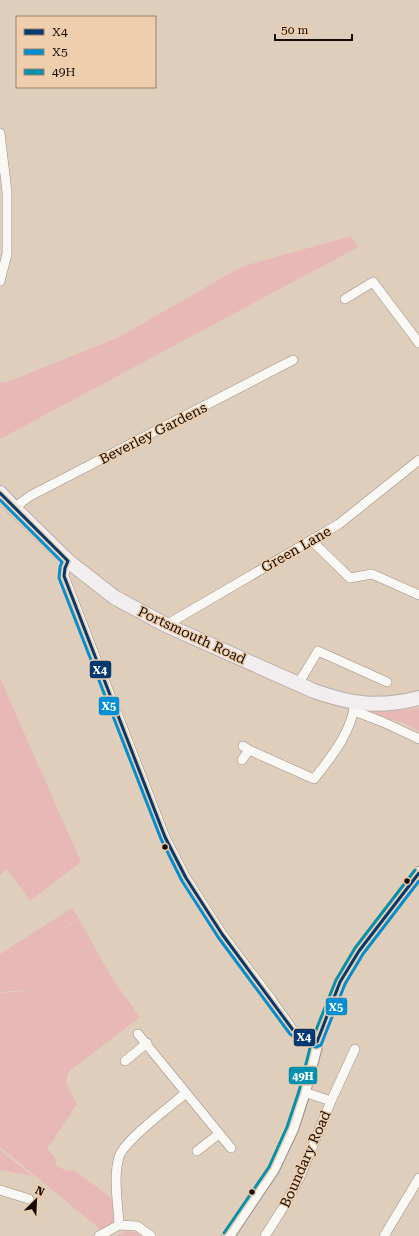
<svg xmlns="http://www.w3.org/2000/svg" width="419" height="1236" font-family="'Roboto Serif',serif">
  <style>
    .green { fill: #e8b8b7 }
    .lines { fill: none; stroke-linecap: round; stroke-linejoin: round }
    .street-casing { stroke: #9b8f81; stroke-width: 10 }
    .secondary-casing { stroke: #9b8f81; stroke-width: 14 }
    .primary-casing { stroke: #b8afa7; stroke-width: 16 }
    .street { stroke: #faf8f5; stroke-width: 9 }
    .secondary { stroke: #faf8f5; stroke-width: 12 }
    .primary { stroke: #f2edef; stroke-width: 14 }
    .bus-1-casing { stroke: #eecead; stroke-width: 6 }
    .bus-2-casing { stroke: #eecead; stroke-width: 6 }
    .bus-3-casing { stroke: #eecead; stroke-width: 6 }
    .bus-1 { stroke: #013970; stroke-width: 3 }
    .bus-2 { stroke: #008ed4; stroke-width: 3 }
    .bus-3 { stroke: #0391af; stroke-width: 3 }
    .bus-dot { fill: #140a02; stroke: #eecead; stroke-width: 1.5 }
    .labels { text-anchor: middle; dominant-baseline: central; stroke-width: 3; stroke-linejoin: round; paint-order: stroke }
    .street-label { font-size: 14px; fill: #140a02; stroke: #eecead }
    .line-badge { stroke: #eecead; stroke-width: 1.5 }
    .badge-label { font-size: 11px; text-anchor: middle; font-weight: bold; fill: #fff }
  </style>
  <rect width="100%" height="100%" fill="#dfcebc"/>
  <!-- green -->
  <path class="green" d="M 351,236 L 358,247 L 0,439 L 0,383 L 10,381 L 119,337 L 241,267 Z
    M 0,678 L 81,862 L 30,901 L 7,869 L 0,875 Z
    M 419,708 L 419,731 L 401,722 L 373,715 L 374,712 L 404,710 Z
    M 72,908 L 79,918 L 48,938 L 79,919 L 113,980 L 140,1017 L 72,1069 L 68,1073 L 66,1083 L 77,1104 L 47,1149 L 55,1157 L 56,1165 L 66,1171 L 74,1170 L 117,1202 L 118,1220 L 101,1230 L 0,1147 L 0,993 L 24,991 L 41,942 L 24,990 L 0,992 L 0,954 Z
    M 0,1150 L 33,1176 L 0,1170 Z
    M 127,1231 L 137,1233 L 141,1236 L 117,1236 Z"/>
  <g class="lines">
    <!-- street casing -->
    <g class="street-casing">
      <path id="street" d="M 0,133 L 7,192 L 7,254 L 0,281
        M 345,299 L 373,282 L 419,343
        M 14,508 L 30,496 L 293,360
        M 311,540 L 350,578 L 372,574 L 419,595
        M 68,561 L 65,568 L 64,576 L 165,837 L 186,878 L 222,934 L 271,999 L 293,1030 L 303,1037 L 317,1042
        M 166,625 L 339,524 L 419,460
        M 298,684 L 318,651 L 387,682
        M 354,711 L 383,722 L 419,739
        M 243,746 L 249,750 L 314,779 C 332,756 351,733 355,703
        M 242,760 L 249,750
        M 138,1034 L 231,1148
        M 125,1061 L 147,1043
        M 304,1092 L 331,1101
        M 197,1151 L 219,1134
        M 0,1190 L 29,1199
        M 99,1236 L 119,1225
        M 151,1236 L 137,1226 L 119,1225 C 118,1203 113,1177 119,1157 C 123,1141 172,1105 186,1093
        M 265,1236 L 281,1211 L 300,1177 L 331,1101 L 355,1049
        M 384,1236 L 419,1178"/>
    </g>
    <!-- secondary casing -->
    <g class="secondary-casing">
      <path id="secondary" d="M 228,1236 L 273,1169 L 292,1129 L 304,1092 L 317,1042 L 340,982 L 359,951 L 419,873"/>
    </g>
    <!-- primary casing -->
    <g class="primary-casing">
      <path id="primary" d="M 0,493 L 14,508 L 68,561 L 114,597 L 166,625 L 314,691 C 354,705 378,708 419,698"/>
    </g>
    <!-- street -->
    <use href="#street" class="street"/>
    <!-- secondary -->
    <use href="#secondary" class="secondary"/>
    <!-- primary -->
    <use href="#primary" class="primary"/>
    <!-- bus-1 casing -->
    <g class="bus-1-casing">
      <path id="bus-1" d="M 0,493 L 68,561 L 65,568 L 64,576 L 165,837 L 186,878 L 222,934 L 293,1030 L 303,1037 L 317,1042 L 340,982 L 359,951 L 419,873"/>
    </g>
    <!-- bus-2 casing -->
    <g class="bus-2-casing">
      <path id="bus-2" d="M 0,500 L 62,562 L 60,567 L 59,578 L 161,839 L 182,881 L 218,937 L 290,1034 L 301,1042 L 316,1047 L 321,1045 L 345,984 L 363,954 L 419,881"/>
    </g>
    <!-- bus-3 casing -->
    <g class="bus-3-casing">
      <path id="bus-3" d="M 224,1233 L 269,1167 L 287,1127 L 299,1091 L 312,1040 L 336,980 L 355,948 L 415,870"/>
    </g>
    <!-- bus-1 -->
    <use href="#bus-1" class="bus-1"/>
    <!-- bus-2 -->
    <use href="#bus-2" class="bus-2"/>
    <!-- bus-3 -->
    <use href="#bus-3" class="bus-3"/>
  </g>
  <!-- markers -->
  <g class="bus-dot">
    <circle cx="165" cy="847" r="3.5"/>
    <circle cx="407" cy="881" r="3.5"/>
    <circle cx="252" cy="1192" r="3.5"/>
  </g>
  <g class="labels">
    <!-- street labels -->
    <g class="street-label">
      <text transform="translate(153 433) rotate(-27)">Beverley Gardens</text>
      <text transform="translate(296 549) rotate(-30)">Green Lane</text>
      <text transform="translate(192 635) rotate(25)">Portsmouth Road</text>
      <text transform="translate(305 1159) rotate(-66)">Boundary Road</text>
    </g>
  </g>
  <g class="line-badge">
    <rect x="89" y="660" width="23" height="19" rx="4" fill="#013970"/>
    <rect x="98" y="696" width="22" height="20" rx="4" fill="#008ed4"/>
    <rect x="325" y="997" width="23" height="19" rx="4" fill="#008ed4"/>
    <rect x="293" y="1028" width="23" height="19" rx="4" fill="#013970"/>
    <rect x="288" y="1066" width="30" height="19" rx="4" fill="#0391af"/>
  </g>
  <g class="badge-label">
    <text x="100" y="674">X4</text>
    <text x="109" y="710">X5</text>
    <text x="336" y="1011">X5</text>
    <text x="304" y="1041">X4</text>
    <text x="303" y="1080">49H</text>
  </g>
  <!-- legend -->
  <rect x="16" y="16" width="140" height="72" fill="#eecead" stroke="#978069"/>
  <rect x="24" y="29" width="20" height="6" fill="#013970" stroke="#978069"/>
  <text x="52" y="36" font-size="12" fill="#140a02">X4</text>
  <rect x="24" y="49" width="20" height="6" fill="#008ed4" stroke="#978069"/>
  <text x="52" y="56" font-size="12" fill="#140a02">X5</text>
  <rect x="24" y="69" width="20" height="6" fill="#0391af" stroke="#978069"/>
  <text x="52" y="76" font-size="12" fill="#140a02">49H</text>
  <!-- north arrow -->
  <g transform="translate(36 1200) rotate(24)" stroke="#eecead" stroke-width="3" paint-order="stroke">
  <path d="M0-3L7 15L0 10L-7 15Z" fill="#140a02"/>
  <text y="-6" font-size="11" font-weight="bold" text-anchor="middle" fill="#140a02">N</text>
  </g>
  <!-- scale -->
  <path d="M275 34v6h77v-6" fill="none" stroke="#140a02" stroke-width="2"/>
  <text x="281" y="34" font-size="12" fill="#140a02" stroke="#eecead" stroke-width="3" paint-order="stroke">50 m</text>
</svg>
